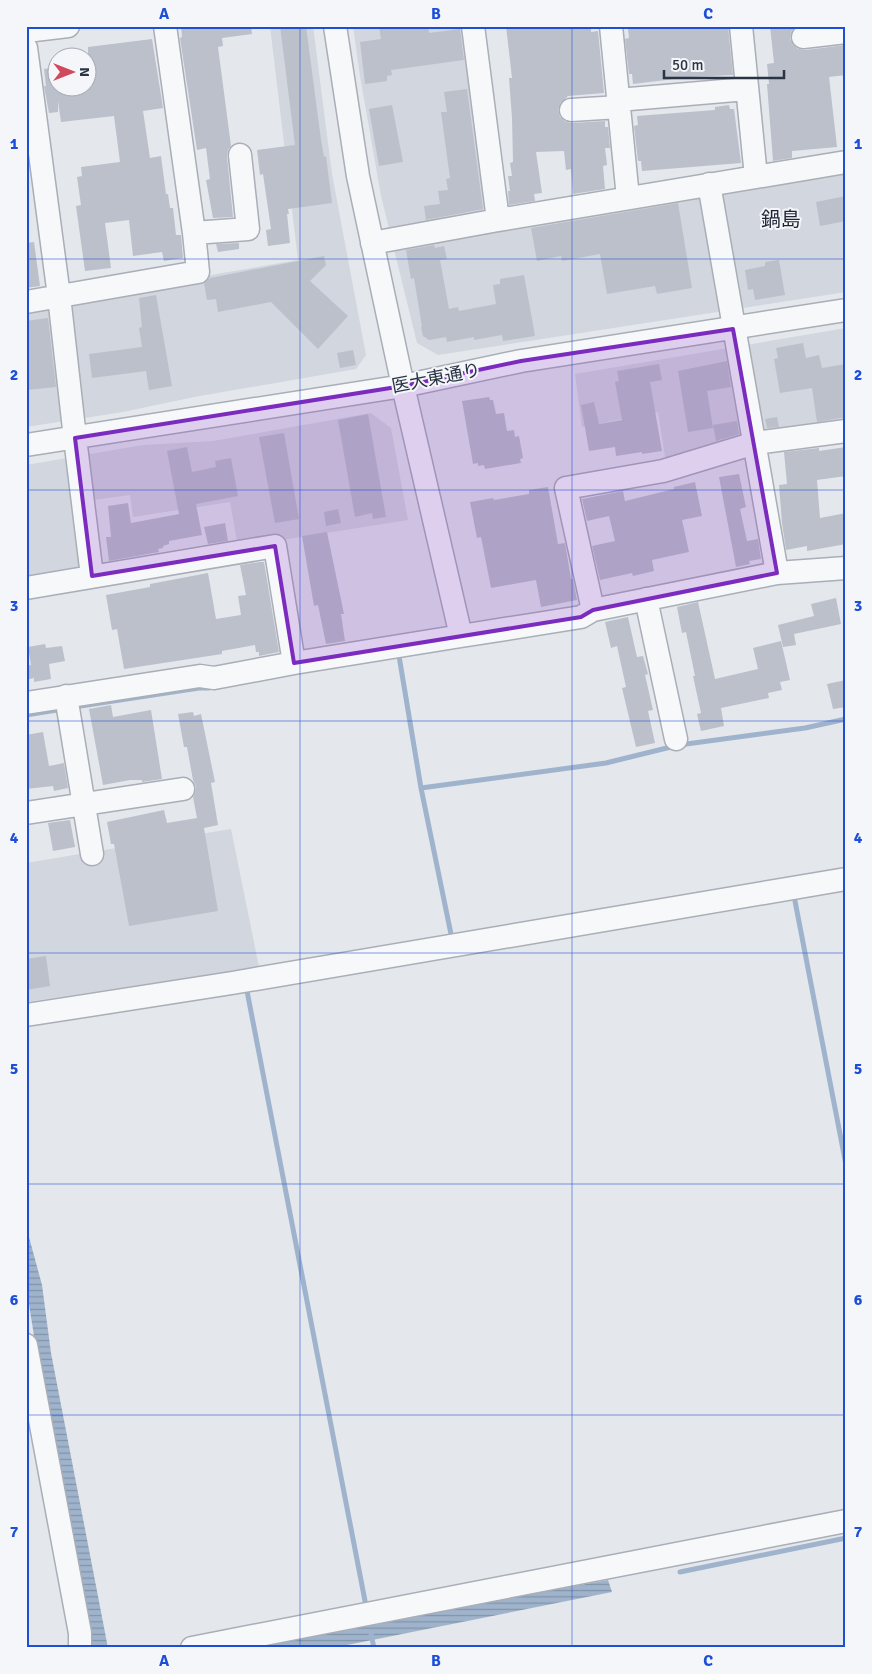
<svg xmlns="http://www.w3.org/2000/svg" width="872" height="1674" font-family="Signika,'Noto Sans JP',sans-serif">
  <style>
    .built { fill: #d2d6de }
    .water { fill: url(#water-rules) }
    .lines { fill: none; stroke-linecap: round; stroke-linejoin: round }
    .stream { stroke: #9fb4cc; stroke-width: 5 }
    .building { fill: #bbc0ca }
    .minor-casing { stroke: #a9aeb7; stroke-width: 25 }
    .minor { stroke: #f7f8fa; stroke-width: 22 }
    .marked { fill: #7b2cbf; fill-opacity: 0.2; stroke: #7b2cbf; stroke-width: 4; stroke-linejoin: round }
    .grid { fill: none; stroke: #1d4ed8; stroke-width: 1; stroke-opacity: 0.55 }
    .labels { text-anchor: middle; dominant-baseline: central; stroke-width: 4; stroke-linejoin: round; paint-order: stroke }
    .street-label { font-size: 18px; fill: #2b3445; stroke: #f4f6f9 }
    .quarter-label { font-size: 20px; fill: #1d2536; stroke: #f4f6f9 }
    .neatline { fill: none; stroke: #1d4ed8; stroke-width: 2 }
    .grid-label { font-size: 16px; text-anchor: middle; font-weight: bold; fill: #1d4ed8 }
  </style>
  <defs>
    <pattern id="water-rules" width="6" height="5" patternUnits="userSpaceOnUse" patternTransform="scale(1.25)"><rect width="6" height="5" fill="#9fb4cc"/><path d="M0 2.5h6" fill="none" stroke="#8293a7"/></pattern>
  </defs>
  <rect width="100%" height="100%" fill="#e4e7ec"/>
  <!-- built -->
  <path class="built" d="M 270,26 L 313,26 L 332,174 L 366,355 L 356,369 L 194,397 L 123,412 L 26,427 L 26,307 L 298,260 Z
    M 353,26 L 464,26 L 491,230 L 846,170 L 846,292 L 438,355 L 417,343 L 381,196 L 360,76 Z
    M 846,328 L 846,424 L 666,463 L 658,412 L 582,427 L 575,374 Z
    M 371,413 L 391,428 L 408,520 L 238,547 L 230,502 L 133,517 L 130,495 L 78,502 L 87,572 L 26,581 L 26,465 L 143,445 L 213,441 Z
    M 231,829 L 259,967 L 26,1002 L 26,863 Z"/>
  <!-- water -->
  <path class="water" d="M 26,1226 L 42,1285 L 51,1353 L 108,1648 L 91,1648 L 37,1355 L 26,1285 Z
    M 608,1580 L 612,1592 L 332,1648 L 245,1648 L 369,1623 Z"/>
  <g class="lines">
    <!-- stream -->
    <path class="stream" d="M 399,656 L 421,788 L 452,939
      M 74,707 L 199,688 L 209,688
      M 26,715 L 63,709
      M 421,788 L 606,763 L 679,745 L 805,728 L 846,719
      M 795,901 L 846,1165
      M 247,991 L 366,1606
      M 680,1572 L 846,1538
      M 371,1634 L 374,1648"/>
  </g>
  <!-- building -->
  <path class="building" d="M 181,26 L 251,26 L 252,34 L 222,38 L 223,46 L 218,47 L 231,146 L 228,150 L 227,156 L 233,217 L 213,218 L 206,180 L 210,179 L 206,148 L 197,150 L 180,38 L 182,37 Z
    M 280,26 L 306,26 L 321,140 L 324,157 L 326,156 L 332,203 L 288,209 L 289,214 L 287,214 L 290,243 L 268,246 L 266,230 L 271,229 L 263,174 L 260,175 L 257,150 L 295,145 Z
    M 379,26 L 428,26 L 429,33 L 460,29 L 464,60 L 391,70 L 392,75 L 387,76 L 387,81 L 365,84 L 360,42 L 381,39 Z
    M 506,26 L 591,26 L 591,32 L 598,31 L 604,93 L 568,96 L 560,104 L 558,110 L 560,117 L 566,122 L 572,123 L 605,121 L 605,127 L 608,127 L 610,148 L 605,148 L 607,165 L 603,166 L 605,189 L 573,194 L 571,169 L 566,170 L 564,151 L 536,152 L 542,193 L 534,194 L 535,201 L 509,205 L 508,191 L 510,191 L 508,176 L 512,176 L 510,163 L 513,162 L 512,118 L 509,78 L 512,78 Z
    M 655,26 L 728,26 L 733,75 L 691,77 L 633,84 L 632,74 L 629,74 L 625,39 L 629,38 L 628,29 Z
    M 770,26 L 796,26 L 791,32 L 790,39 L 793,45 L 798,49 L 805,50 L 846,45 L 846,75 L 829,77 L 837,147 L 792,151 L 792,158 L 773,161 L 767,84 L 769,84 L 767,64 L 774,63 Z
    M 152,39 L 163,108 L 143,111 L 150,158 L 161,156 L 166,194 L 168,194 L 170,208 L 173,208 L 176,235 L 181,235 L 183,258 L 164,261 L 162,252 L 133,256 L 129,220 L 105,223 L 111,268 L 85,271 L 76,206 L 81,205 L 77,177 L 82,176 L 81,167 L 120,162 L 114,116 L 61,122 L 58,101 L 58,112 L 49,113 L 44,86 L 46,86 L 44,69 L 58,67 L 58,88 L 88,88 L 88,47 Z
    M 467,89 L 483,209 L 426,220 L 424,206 L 440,204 L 438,191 L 448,190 L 446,179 L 450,178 L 441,112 L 447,112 L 444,92 Z
    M 392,105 L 403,162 L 379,166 L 369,109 Z
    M 729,105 L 730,109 L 734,109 L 741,163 L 642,171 L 641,161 L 638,161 L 634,126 L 638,125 L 637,116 L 715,110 L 715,107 Z
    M 846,196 L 846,221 L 820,226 L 816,202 Z
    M 678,203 L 692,288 L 657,294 L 655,286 L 607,294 L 600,254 L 562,261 L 561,256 L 537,261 L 531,228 Z
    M 34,242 L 40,286 L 26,288 L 26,243 Z
    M 239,243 L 239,249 L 218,252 L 216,244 Z
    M 434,245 L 435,248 L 444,246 L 447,259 L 440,260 L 449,309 L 458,307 L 459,311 L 496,304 L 493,285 L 500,284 L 500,279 L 524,275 L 535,336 L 503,341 L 502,335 L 474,340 L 474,337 L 447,342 L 446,337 L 429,340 L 423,336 L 421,327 L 422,327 L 414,278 L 411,279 L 406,250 Z
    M 324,256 L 326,265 L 310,281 L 348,316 L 318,349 L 271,302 L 218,312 L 216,299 L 207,300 L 204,283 L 210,278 Z
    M 779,260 L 785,295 L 755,300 L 753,289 L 748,290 L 745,270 L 765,266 L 765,262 Z
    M 156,295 L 172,386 L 149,390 L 146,371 L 92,378 L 89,354 L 142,347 L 139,328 L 142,327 L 139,298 Z
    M 48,318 L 56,387 L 26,390 L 26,321 Z
    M 803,343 L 806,358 L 819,355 L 822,368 L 846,364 L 846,417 L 817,422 L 812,388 L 780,393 L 774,359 L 778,358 L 776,348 Z
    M 353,350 L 356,365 L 340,368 L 337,353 Z
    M 727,361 L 731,387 L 707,391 L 713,428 L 688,432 L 678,371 Z
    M 659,364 L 662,380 L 650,382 L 662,451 L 642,454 L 642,452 L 616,456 L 615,447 L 589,451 L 581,405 L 594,402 L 599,424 L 622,420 L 615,382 L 619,381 L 617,371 Z
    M 489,397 L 490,400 L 493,400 L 496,414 L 504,413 L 507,431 L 514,430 L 515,437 L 519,436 L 523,458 L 520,459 L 521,463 L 485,469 L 484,465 L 478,466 L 478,463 L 473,464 L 462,401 Z
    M 368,414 L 386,517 L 373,519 L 372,513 L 355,517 L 338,420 Z
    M 777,417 L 779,427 L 767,428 L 765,419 Z
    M 737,421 L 739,434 L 716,441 L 713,425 Z
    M 284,433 L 299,519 L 275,523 L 259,437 Z
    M 187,447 L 192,472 L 216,467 L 215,461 L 231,458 L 238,496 L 196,504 L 202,535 L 169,541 L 169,544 L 163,546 L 163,548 L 158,549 L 159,552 L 109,561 L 106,537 L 111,537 L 108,506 L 128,503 L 131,523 L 179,514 L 167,451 Z
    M 846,447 L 846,476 L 817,480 L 820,518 L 846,513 L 846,544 L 807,551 L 807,546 L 786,550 L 782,523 L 779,485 L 787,484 L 784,452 L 819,448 L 819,451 Z
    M 739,474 L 746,507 L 740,509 L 747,541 L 758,539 L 761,559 L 749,561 L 750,564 L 736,567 L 719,477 Z
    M 695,482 L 702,516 L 682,520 L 689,552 L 652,560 L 654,571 L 633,576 L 632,573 L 600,580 L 592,546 L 615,541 L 609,516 L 587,521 L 582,499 L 623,491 L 625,501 L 674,489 L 674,487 Z
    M 548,487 L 558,544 L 565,543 L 571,579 L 573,579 L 577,600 L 541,607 L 536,580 L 491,588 L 481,537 L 477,538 L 470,502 L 493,498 L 494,500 L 529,494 L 529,490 Z
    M 338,509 L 341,523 L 326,526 L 324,512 Z
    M 225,523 L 228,541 L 208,544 L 204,527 Z
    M 327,532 L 344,614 L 341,614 L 345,641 L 326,644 L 318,605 L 314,606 L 302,536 Z
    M 260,562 L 264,562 L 279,652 L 259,656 L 259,652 L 256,652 L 255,645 L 222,651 L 222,654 L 124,669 L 117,629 L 112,630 L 106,595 L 150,587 L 150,584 L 208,573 L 216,619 L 241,615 L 238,596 L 246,595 L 240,565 Z
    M 836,598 L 841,624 L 794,634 L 796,645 L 783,647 L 778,625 L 814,616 L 811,604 Z
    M 698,602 L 715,679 L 758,669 L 753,648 L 781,641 L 790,680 L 780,682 L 782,690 L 768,693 L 769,698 L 721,708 L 724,726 L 701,731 L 697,714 L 701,713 L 693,676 L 695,676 L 686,632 L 682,633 L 677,607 Z
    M 628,617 L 637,657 L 643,656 L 648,674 L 645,675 L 653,710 L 648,711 L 655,743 L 636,747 L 622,688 L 626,687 L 617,646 L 611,648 L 605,622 Z
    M 45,644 L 46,648 L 62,646 L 65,661 L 49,664 L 51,679 L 34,682 L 34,678 L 26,680 L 26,666 L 31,665 L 28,647 Z
    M 846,680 L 846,707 L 833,709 L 827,684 Z
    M 111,705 L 113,717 L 151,710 L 162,779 L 142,782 L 142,780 L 130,780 L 103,785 L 89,709 Z
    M 193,712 L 194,716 L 201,714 L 215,782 L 211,783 L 218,825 L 204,828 L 218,911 L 129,926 L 114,844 L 111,844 L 107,822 L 164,810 L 167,823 L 197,818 L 193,797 L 195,793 L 196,787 L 193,780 L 187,747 L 184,747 L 178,714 Z
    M 43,732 L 49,766 L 64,763 L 68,788 L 54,791 L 53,786 L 26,789 L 26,735 Z
    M 70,820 L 75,847 L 53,851 L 48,823 Z
    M 46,956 L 50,986 L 26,990 L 26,959 Z"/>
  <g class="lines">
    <!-- minor casing -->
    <g class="minor-casing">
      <path id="minor" d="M 335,26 L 358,176 L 403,386 L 461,636 L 581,617 L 593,610 L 777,573 L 846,568
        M 473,26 L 498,220
        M 611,26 L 628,198
        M 741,26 L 756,177
        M 26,31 L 68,26
        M 803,37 L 846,32
        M 26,48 L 59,296 L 75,438 L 92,576
        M 618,100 L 747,89
        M 571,110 L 619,107
        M 709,184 L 777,573
        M 194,233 L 248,229 L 240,155
        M 372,243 L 498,220 L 846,162
        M 26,302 L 198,272 L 194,233 L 165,26
        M 26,445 L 403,386 L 521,361 L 846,310
        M 26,588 L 275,546 L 294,663
        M 646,599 L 676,739
        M 593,610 L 566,488 L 663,471 L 755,443 L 846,431
        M 66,696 L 92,854
        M 26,703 L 200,676 L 214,678 L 294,663 L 461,636
        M 26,813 L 183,789
        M 26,1015 L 232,983 L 846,879
        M 26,1345 L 80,1633 L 80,1648
        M 192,1648 L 846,1521"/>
    </g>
    <!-- minor -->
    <use href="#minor" class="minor"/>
  </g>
  <!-- marked area -->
  <path class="marked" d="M 733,329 L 777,573 L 593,610 L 581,617 L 294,663 L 275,546 L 92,576 L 75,438 L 403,386 L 521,361 Z"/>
  <!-- grid -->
  <path class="grid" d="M 300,26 L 300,1648M 572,26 L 572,1648M 26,259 L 846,259M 26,490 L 846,490M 26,721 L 846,721M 26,953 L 846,953M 26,1184 L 846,1184M 26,1415 L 846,1415"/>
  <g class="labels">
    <!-- street labels -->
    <g class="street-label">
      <text transform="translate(436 378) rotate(-11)">医大東通り</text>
    </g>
    <!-- quarter labels -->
    <g class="quarter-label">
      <text x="781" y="219">鍋島</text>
    </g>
  </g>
  <!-- border -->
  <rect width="872" height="1674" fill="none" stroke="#f4f6f9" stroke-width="55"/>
  <!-- north arrow -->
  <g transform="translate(72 72) rotate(90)"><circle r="24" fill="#f4f6f9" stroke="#a4a8b1"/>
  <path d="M0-4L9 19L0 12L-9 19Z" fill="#d1495b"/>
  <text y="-8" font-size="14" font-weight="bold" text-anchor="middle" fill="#2b3445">N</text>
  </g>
  <!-- scale -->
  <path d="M664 70v8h120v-8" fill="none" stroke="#2b3445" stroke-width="2.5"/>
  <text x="672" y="70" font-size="15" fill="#2b3445" stroke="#f4f6f9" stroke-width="4" paint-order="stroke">50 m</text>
  <rect x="28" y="28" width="816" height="1618" class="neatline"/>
  <g class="grid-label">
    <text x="164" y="19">A</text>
    <text x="436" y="19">B</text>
    <text x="708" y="19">C</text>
    <text x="14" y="149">1</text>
    <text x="858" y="149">1</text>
    <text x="14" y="380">2</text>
    <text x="858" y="380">2</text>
    <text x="14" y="611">3</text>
    <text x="858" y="611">3</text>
    <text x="14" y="843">4</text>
    <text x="858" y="843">4</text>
    <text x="14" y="1074">5</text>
    <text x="858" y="1074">5</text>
    <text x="14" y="1305">6</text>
    <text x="858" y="1305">6</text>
    <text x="14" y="1537">7</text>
    <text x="858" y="1537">7</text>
    <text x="164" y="1666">A</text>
    <text x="436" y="1666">B</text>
    <text x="708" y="1666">C</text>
  </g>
</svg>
